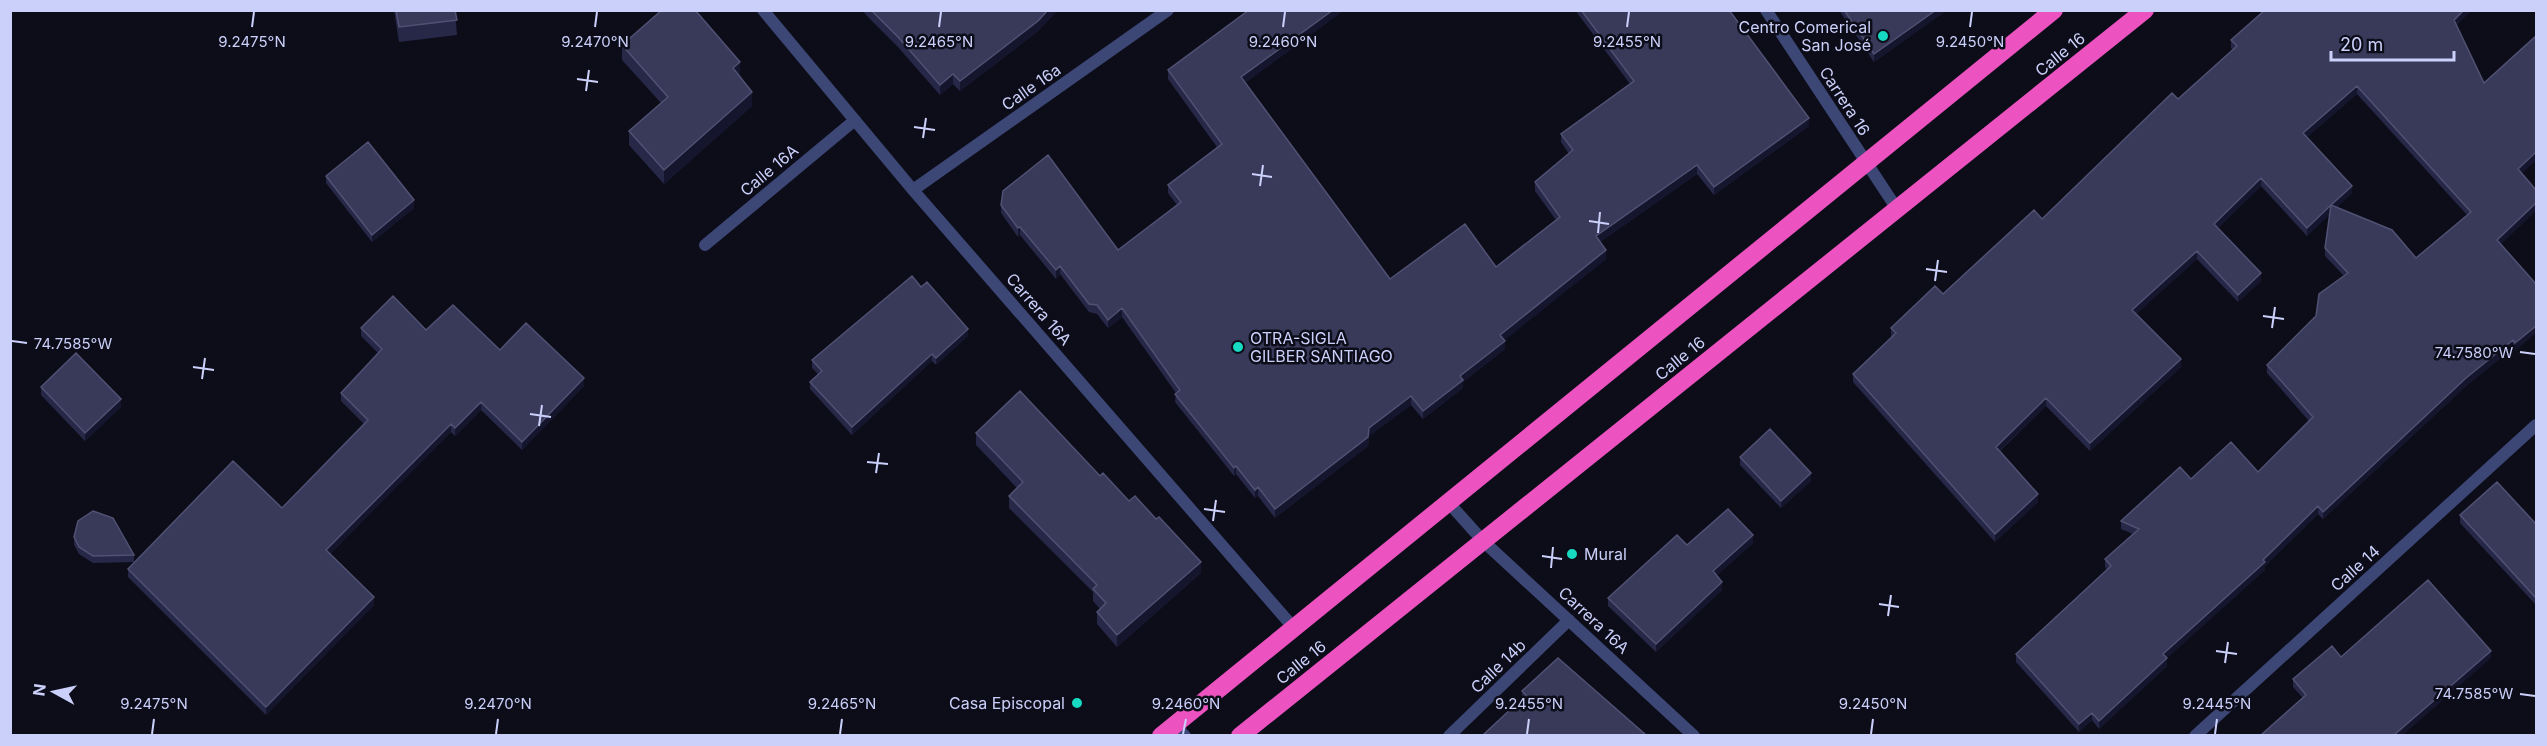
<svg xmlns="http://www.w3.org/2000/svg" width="2547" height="746" font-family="Inter,sans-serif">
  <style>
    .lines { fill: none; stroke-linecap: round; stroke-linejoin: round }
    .street { stroke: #3c4775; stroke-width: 12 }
    .highway { stroke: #ed53c0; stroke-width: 18 }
    .wall { fill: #272847; fill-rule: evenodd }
    .shaded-wall { fill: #15152d }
    .building { fill: #393a5a; stroke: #505173; stroke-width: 1.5; fill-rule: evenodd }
    .ticks { fill: none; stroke: #cbd0fa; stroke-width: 2 }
    .poi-dot { fill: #16dac1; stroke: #0d0d1a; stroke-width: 2 }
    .labels { text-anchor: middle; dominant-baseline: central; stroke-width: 5; stroke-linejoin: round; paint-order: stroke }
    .poi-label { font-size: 16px; fill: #cbd0fa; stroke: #0d0d1a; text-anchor: end }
    .street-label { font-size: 16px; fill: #cbd0fa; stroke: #0d0d1a }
    .ticks-label { font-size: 15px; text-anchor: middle; fill: #cbd0fa; stroke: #0d0d1a; stroke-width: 5; stroke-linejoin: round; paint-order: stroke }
  </style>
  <rect width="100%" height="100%" fill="#0d0d1a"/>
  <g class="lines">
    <!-- street -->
    <path class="street" d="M 763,10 L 913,190 L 1293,627
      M 1766,10 L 1897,209
      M 913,190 L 1168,10
      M 705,245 L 855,120
      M 1448,502 L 1483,541 L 1694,736
      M 1174,724 L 1185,736
      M 1449,736 L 1569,620
      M 2195,736 L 2536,425"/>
    <!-- highway -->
    <path class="highway" d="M 1161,736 L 2054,10
      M 1240,736 L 2145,10"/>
  </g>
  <!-- wall -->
  <path class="wall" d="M 394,10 L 455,10 L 457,35 L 399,42 Z
    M 862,10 L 1058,10 L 1038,31 L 960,91 L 953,84 L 940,95 L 898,47 L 869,18 Z
    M 1249,10 L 1344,10 L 1245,83 L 1390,279 L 1496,267 L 1556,220 L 1535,191 L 1535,182 L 1569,154 L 1561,142 L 1561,134 L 1630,84 L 1575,10 L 1729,10 L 1809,126 L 1714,195 L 1697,174 L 1600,242 L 1606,259 L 1504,340 L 1505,349 L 1463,382 L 1463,388 L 1423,419 L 1411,405 L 1369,436 L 1368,446 L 1275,518 L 1258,496 L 1255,498 L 1236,474 L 1234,476 L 1175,402 L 1176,393 L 1122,317 L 1108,328 L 1097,314 L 1089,312 L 1060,274 L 1056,279 L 1020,235 L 1018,237 L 1001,213 L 1001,205 L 1118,250 L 1177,205 L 1168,193 L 1168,185 L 1217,147 L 1168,79 L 1168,70 Z
    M 1839,10 L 1947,10 L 1874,62 Z
    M 2456,26 L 2484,83 L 2536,36 L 2536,160 L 2522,173 L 2501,244 L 2536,284 L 2515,351 L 2513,348 L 2466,386 L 2323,519 L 2318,514 L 2265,566 L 2265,570 L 2166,658 L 2167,666 L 2099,729 L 2092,720 L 2079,732 L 2016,662 L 2016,654 L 2107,570 L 2105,567 L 2105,559 L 2133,534 L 2121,529 L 2121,521 L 2191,479 L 2258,472 L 2309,421 L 2267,373 L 2267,365 L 2316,316 L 2344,276 L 2325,256 L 2325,248 L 2330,214 L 2307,236 L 2261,186 L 2218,228 L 2261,281 L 2238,302 L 2197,259 L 2136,314 L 2181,367 L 2090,451 L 2046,406 L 2000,451 L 2038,502 L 1995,542 L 1853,382 L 1853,374 L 1892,337 L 1891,336 L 1891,328 L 1943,294 L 2042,219 L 2178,99 L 2233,50 L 2231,48 L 2231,40 ZM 2357,94 L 2467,215 L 2416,258 L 2337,207 L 2352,193 L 2307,137 Z
    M 622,45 L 740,76 L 752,106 L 664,184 L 629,145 L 629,131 L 661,103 L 622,60 Z
    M 326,176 L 414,208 L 372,242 L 326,183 Z
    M 361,328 L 426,330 L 500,350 L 584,386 L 522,450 L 481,410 L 455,436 L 451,432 L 330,554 L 374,605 L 266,715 L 128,577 L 128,569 L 282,508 L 364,424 L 341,401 L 341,393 L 378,353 L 361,336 Z
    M 968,336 L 936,365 L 932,361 L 852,435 L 810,389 L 810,382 L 818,374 L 812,368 L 812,360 Z
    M 41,387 L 121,407 L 85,441 L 41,395 Z
    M 976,433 L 1100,476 L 1129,501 L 1201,573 L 1117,647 L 1097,624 L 1097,612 L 1100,609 L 1093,601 L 1093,592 L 1009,508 L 1009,496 L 1017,488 L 976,445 Z
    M 1740,457 L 1811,481 L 1781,508 L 1740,465 Z
    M 2460,515 L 2536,524 L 2536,605 L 2460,523 Z
    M 74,537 L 134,555 L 134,562 L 93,563 L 79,554 L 74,545 Z
    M 1753,543 L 1716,576 L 1722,590 L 1656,652 L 1608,606 L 1608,598 L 1687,545 Z
    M 2341,657 L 2491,658 L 2303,698 L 2293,687 L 2293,679 Z
    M 1522,691 L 1646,735 L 1522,699 Z"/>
  <!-- shaded-wall -->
  <path class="shaded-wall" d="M 1048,10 L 1058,10 L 1038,31 L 960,91 L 960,81 Z
    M 1333,10 L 1344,10 L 1241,86 L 1241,77 Z
    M 1936,10 L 1947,10 L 1874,62 L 1874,54 Z
    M 2464,10 L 2472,10 L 2454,28 L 2454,20 Z
    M 740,62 L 740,77 L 733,68 Z
    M 953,74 L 953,84 L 940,95 L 940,85 Z
    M 2357,86 L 2357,94 L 2303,141 L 2303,133 Z
    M 752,92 L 752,106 L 664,184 L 664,170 Z
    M 1809,118 L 1809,126 L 1714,195 L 1714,187 Z
    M 2536,152 L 2536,160 L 2518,177 L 2518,169 Z
    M 1697,165 L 1697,174 L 1596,245 L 1596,236 Z
    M 2261,178 L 2261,186 L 2214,232 L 2214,224 Z
    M 2352,186 L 2352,193 L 2331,213 L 2331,205 Z
    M 414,200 L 414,208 L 372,242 L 372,235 Z
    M 2536,203 L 2536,211 L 2497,248 L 2497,240 Z
    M 2331,205 L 2331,213 L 2307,236 L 2307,228 Z
    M 1020,227 L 1020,235 L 1018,237 L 1018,228 Z
    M 1606,250 L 1606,259 L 1500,344 L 1500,335 Z
    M 2197,251 L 2197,259 L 2132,318 L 2132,310 Z
    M 1060,266 L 1060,274 L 1056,279 L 1056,270 Z
    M 2261,273 L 2261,281 L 2238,302 L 2238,295 Z
    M 1122,308 L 1122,317 L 1108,328 L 1108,320 Z
    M 2536,326 L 2536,333 L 2515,351 L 2515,343 Z
    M 968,329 L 968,336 L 936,365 L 936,358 Z
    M 2513,340 L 2513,348 L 2466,386 L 2323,519 L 2323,512 L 2466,378 Z
    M 1505,341 L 1505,349 L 1463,382 L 1463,388 L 1423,419 L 1423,411 L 1460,376 Z
    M 932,354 L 932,361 L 852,435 L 852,427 Z
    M 2181,359 L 2181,367 L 2090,451 L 2090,443 Z
    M 584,378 L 584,386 L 522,450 L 522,442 Z
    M 1411,396 L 1411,405 L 1369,436 L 1368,446 L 1275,518 L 1275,509 L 1369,428 Z
    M 2046,398 L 2046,406 L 1996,454 L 1996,447 Z
    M 121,399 L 121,407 L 85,441 L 85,433 Z
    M 481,402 L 481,410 L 455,436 L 455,428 Z
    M 451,424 L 451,432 L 326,558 L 326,550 Z
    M 1236,466 L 1236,474 L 1234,476 L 1234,468 Z
    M 1811,473 L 1811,481 L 1781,508 L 1781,501 Z
    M 1258,487 L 1258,496 L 1255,498 L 1255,490 Z
    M 2038,494 L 2038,502 L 1995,542 L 1995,534 Z
    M 2318,506 L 2318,514 L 2265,566 L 2265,570 L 2163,662 L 2163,654 L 2263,560 Z
    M 1753,535 L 1753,543 L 1713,579 L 1713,571 Z
    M 1201,562 L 1201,573 L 1117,647 L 1117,635 Z
    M 1722,582 L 1722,590 L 1656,652 L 1656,644 Z
    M 374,597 L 374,605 L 266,715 L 266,707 Z
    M 2491,651 L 2491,658 L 2403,735 L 2394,735 Z
    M 2167,658 L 2167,666 L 2099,729 L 2099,721 Z
    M 2092,713 L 2092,720 L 2079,732 L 2079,724 Z"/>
  <!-- building -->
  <path class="building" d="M 396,10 L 455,10 L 457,20 L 399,27 Z
    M 662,10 L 695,10 L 740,62 L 733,68 L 752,92 L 664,170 L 629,131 L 668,97 L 622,45 Z
    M 871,10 L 1048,10 L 1038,21 L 960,81 L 953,74 L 940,85 L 898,37 Z
    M 1249,10 L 1333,10 L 1241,77 L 1390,279 L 1465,224 L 1496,267 L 1560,217 L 1535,182 L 1573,150 L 1561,134 L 1634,81 L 1581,10 L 1729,10 L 1809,118 L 1714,187 L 1697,165 L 1596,236 L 1606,250 L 1500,335 L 1505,341 L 1460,376 L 1463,380 L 1423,411 L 1411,396 L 1369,428 L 1368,437 L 1275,509 L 1258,487 L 1255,490 L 1236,466 L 1234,468 L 1175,394 L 1180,390 L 1122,308 L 1108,320 L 1097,305 L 1089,304 L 1060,266 L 1056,270 L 1020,227 L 1018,228 L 1001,205 L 1003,191 L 1048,155 L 1118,250 L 1181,202 L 1168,185 L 1222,144 L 1168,70 Z
    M 1844,10 L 1936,10 L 1874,54 Z
    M 2265,10 L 2464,10 L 2454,20 L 2484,83 L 2536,36 L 2536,152 L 2518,169 L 2536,190 L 2536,203 L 2497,240 L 2536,284 L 2536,326 L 2515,343 L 2513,340 L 2466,378 L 2323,512 L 2318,506 L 2263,560 L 2265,562 L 2163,654 L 2167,658 L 2099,721 L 2092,713 L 2079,724 L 2016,654 L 2111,566 L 2105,559 L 2139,529 L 2121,521 L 2180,467 L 2191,479 L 2231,442 L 2258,472 L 2313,417 L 2267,365 L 2316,316 L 2319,294 L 2348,273 L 2325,248 L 2331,205 L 2307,228 L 2261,178 L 2214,224 L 2261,273 L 2238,295 L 2197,251 L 2132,310 L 2181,359 L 2090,443 L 2046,398 L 1996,447 L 2038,494 L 1995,534 L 1853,374 L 1896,333 L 1891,328 L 1935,286 L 1943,294 L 2034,210 L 2042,219 L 2172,93 L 2178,99 L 2237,46 L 2231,40 ZM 2357,86 L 2471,212 L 2416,258 L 2392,230 L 2331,205 L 2352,186 L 2303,133 Z
    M 368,142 L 414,200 L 372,235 L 326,176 Z
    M 912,276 L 921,287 L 927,282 L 968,329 L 936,358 L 932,354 L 852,427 L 810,382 L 822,371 L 812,360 Z
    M 393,296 L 426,330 L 453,305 L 500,350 L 526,323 L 584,378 L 522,442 L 481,402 L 455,428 L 451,424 L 326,550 L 374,597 L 266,707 L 128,569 L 233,461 L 282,508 L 368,420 L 341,393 L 382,349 L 361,328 Z
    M 76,353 L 121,399 L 85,433 L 41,387 Z
    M 1020,391 L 1100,476 L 1103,473 L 1129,501 L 1135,496 L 1156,519 L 1159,517 L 1201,562 L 1117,635 L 1097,612 L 1106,603 L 1093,589 L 1097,585 L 1009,496 L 1023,482 L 976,433 Z
    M 1770,429 L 1811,473 L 1781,501 L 1740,457 Z
    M 2497,482 L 2536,524 L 2536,598 L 2460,515 Z
    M 1728,509 L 1753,535 L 1713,571 L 1722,582 L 1656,644 L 1608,598 L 1677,535 L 1687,545 Z
    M 93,511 L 113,518 L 134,555 L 93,556 L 79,547 L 74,537 L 78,521 Z
    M 2428,580 L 2491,651 L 2394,735 L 2261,735 L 2306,695 L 2293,679 L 2332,646 L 2341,657 Z
    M 1558,658 L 1646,735 L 1483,735 L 1526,695 L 1522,691 Z"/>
  <!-- ticks -->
  <path class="ticks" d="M 252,27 L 254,12M 595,27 L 597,12M 939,27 L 941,12M 1283,27 L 1285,12M 1627,27 L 1629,12M 1970,27 L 1972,12M 577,79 L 598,82M 586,91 L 589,70M 914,127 L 935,130M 923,138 L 926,118M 1252,174 L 1272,177M 1260,186 L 1263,165M 1589,221 L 1609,224M 1598,233 L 1600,212M 1926,269 L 1947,272M 1935,281 L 1938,260M 2263,316 L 2284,319M 2272,328 L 2275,307M 12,341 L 27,343M 2520,352 L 2535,354M 193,367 L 214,370M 202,379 L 205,358M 530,414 L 551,417M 539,426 L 542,405M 867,462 L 888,464M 876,473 L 879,453M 1204,509 L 1225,512M 1213,521 L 1216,500M 1542,556 L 1562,559M 1551,568 L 1553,547M 1879,604 L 1899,607M 1888,616 L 1891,595M 2216,651 L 2237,654M 2225,663 L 2228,642M 2520,694 L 2535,696M 152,734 L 154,719M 496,734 L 498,719M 840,734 L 842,719M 1183,734 L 1186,719M 1527,734 L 1529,719M 1871,734 L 1873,719M 2215,734 L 2217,719"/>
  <!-- markers -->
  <g class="poi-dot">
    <circle cx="1883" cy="36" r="6"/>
    <circle cx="1238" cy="347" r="6"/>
    <circle cx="1572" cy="554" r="6"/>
    <circle cx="1077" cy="703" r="6"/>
  </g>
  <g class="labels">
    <!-- poi labels -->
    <g class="poi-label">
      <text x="1871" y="27">Centro Comerical<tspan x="1871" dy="18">San José</tspan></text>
      <text x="1250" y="338" text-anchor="start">OTRA-SIGLA<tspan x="1250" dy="18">GILBER SANTIAGO</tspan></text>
      <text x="1584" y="554" text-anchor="start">Mural</text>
      <text x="1065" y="703">Casa Episcopal</text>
    </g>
    <!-- street labels -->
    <g class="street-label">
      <text transform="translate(2060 54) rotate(-39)">Calle 16</text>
      <text transform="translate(1031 87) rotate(-35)">Calle 16a</text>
      <text transform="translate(1845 101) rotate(57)">Carrera 16</text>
      <text transform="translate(769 170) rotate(-40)">Calle 16A</text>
      <text transform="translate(1039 309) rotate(49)">Carrera 16A</text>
      <text transform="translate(1680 358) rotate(-39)">Calle 16</text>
      <text transform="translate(2355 568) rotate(-42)">Calle 14</text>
      <text transform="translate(1594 620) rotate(43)">Carrera 16A</text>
      <text transform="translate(1301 662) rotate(-39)">Calle 16</text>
      <text transform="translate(1498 666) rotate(-44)">Calle 14b</text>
    </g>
  </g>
  <g class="ticks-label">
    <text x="252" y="47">9.2475°N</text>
    <text x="595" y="47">9.2470°N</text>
    <text x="939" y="47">9.2465°N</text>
    <text x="1283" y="47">9.2460°N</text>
    <text x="1627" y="47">9.2455°N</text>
    <text x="1970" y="47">9.2450°N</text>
    <text x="73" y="349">74.7585°W</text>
    <text x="2474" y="358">74.7580°W</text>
    <text x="2474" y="699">74.7585°W</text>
    <text x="154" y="709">9.2475°N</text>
    <text x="498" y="709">9.2470°N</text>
    <text x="842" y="709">9.2465°N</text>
    <text x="1186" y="709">9.2460°N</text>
    <text x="1529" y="709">9.2455°N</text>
    <text x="1873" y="709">9.2450°N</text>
    <text x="2217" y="709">9.2445°N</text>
  </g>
  <!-- border -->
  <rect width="2547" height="746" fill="none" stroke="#cbd0fa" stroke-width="24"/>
  <!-- north arrow -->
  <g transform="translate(54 692) rotate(278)" stroke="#0d0d1a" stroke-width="4.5" paint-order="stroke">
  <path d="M0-4.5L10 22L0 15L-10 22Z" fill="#cbd0fa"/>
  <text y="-9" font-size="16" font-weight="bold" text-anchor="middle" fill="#cbd0fa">N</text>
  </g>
  <!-- scale -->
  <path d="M2331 51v9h123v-9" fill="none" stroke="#cbd0fa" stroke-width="3"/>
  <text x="2340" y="51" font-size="18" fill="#cbd0fa" stroke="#0d0d1a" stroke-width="4.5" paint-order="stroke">20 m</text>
</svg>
